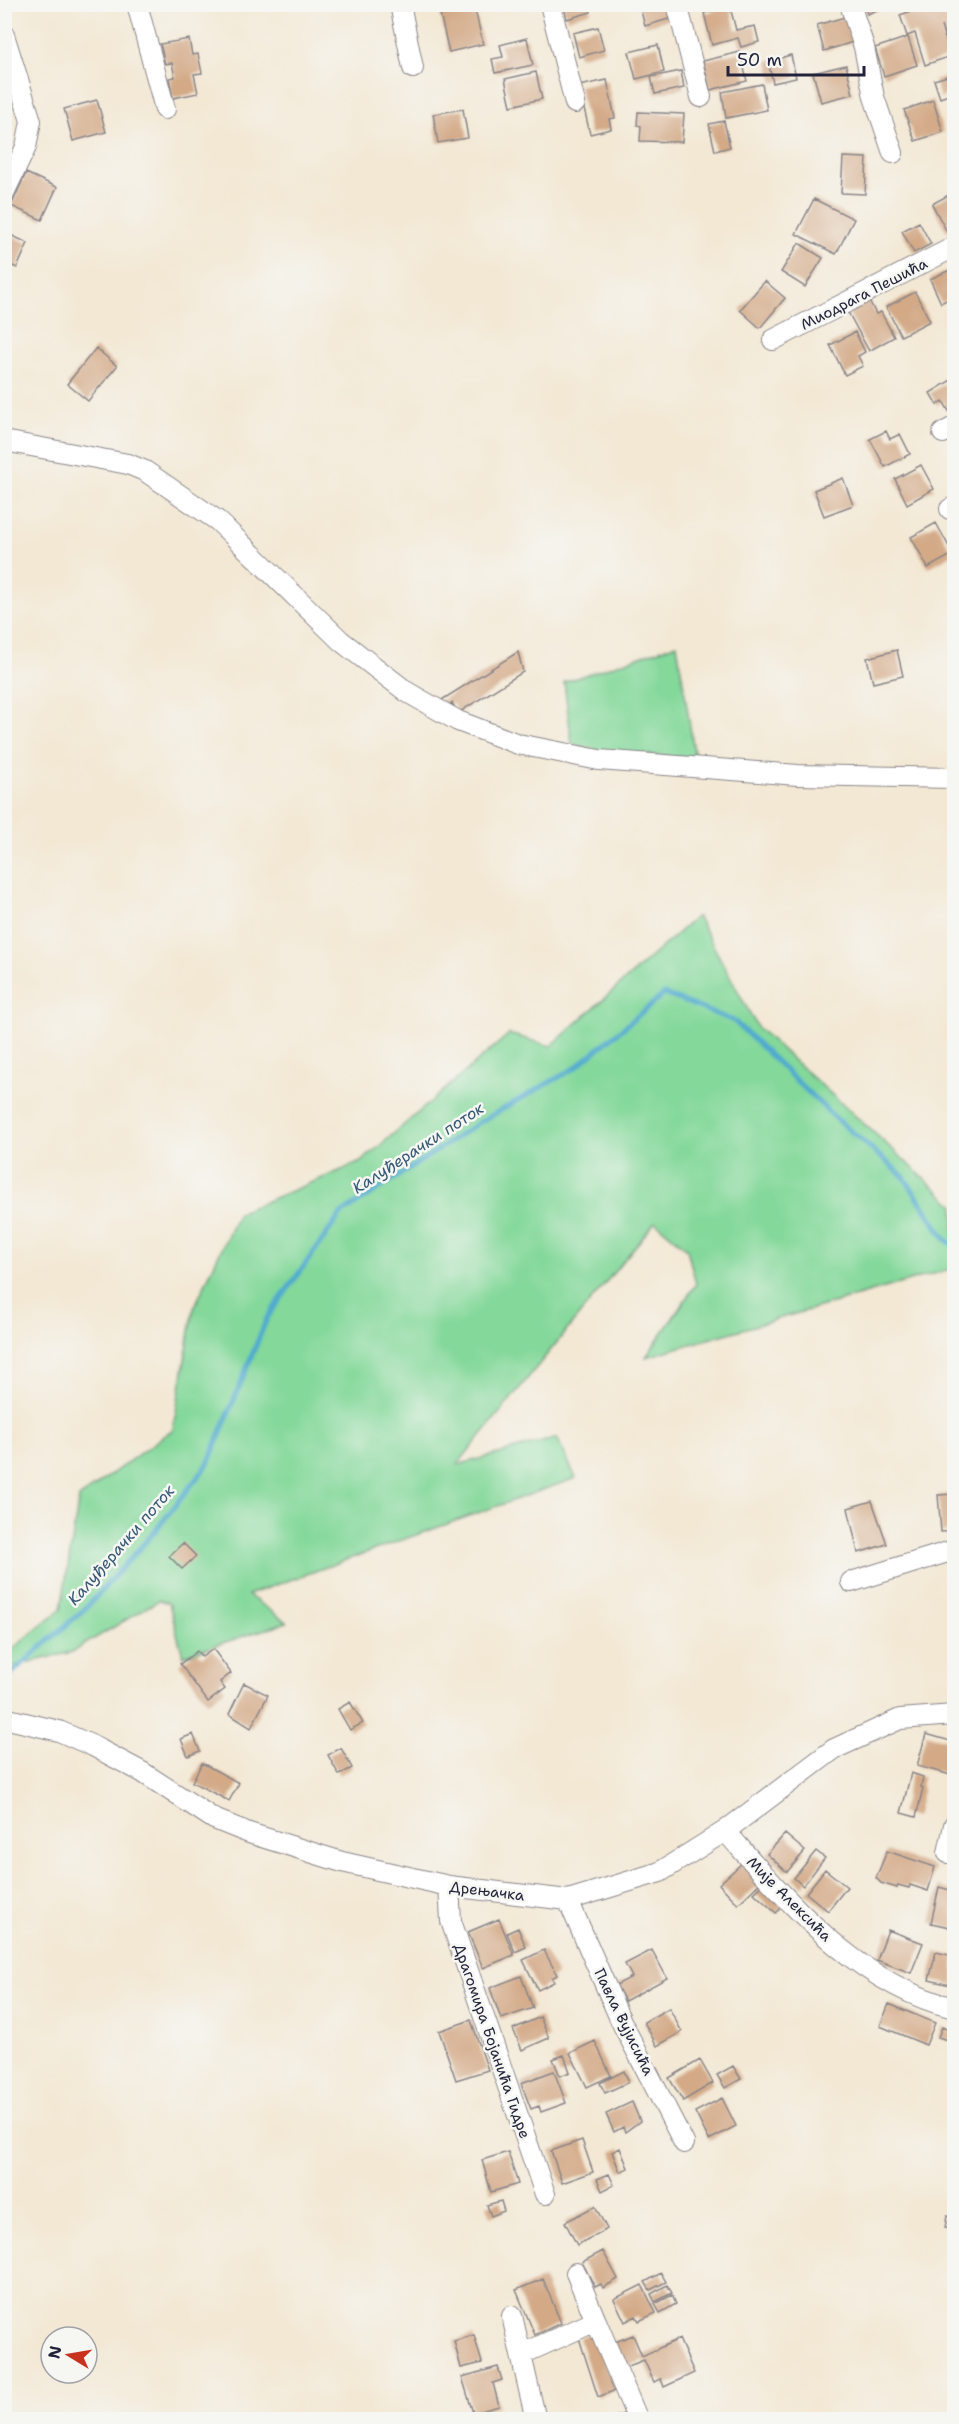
<svg xmlns="http://www.w3.org/2000/svg" width="959" height="2424" font-family="'Shantell Sans',sans-serif">
  <style>
    .green { fill: #83d89a; stroke: #527d6a; stroke-width: 1.5 }
    .lines { fill: none; stroke-linecap: round; stroke-linejoin: round }
    .stream { stroke: #50aace; stroke-width: 5 }
    .building { fill: #d3a986 }
    .minor-casing { stroke: #8a8588; stroke-width: 22 }
    .minor { stroke: #fff; stroke-width: 20 }
    .labels { text-anchor: middle; dominant-baseline: central; stroke-width: 5; stroke-linejoin: round; paint-order: stroke }
    .street-label { font-size: 15px; fill: #22223b; stroke: #f6f6f2 }
    .water-label { font-size: 16px; font-style: italic; fill: #345876; stroke: #f6f6f2 }
  </style>
  <rect width="100%" height="100%" fill="#f6f6f2"/>
  <filter id="ink" filterUnits="userSpaceOnUse"><feTurbulence type="fractalNoise" baseFrequency=".0167" numOctaves="2"/><feDisplacementMap in="SourceGraphic" scale="12" xChannelSelector="R" yChannelSelector="G"/><feConvolveMatrix kernelMatrix="1 2 1 2 8 2 1 2 1" color-interpolation-filters="sRGB"/></filter>
  <filter id="wash" filterUnits="userSpaceOnUse"><feTurbulence type="fractalNoise" baseFrequency=".008" numOctaves="4" result="noise"/><feDisplacementMap in="SourceGraphic" scale="24" xChannelSelector="R" yChannelSelector="G"/><feGaussianBlur stdDeviation="1.35" result="paint"/><feColorMatrix in="noise" values="0 0 0 0 0 0 0 0 0 0 0 0 0 0 0 0 0 1.4 0 .05"/><feComposite in="paint" operator="in"/></filter>
  <g filter="url(#wash)">
    <rect width="100%" height="100%" fill="#f3e8d4"/>
    <!-- green -->
    <path class="green" d="M 677,644 L 695,758 L 604,752 L 572,744 L 564,682 Z
      M 697,916 L 758,1028 L 954,1205 L 954,1268 L 646,1357 L 696,1284 L 687,1249 L 655,1222 L 457,1465 L 557,1438 L 576,1478 L 248,1595 L 287,1622 L 183,1656 L 169,1603 L 159,1600 L 72,1652 L 5,1668 L 5,1655 L 61,1609 L 79,1498 L 173,1429 L 194,1308 L 238,1213 L 361,1162 L 509,1034 L 551,1046 Z"/>
    <g class="lines">
      <!-- stream -->
      <path class="stream" d="M 4,1680 L 87,1607 L 155,1531 L 208,1464 L 267,1318 L 341,1214 L 480,1122 L 575,1068 L 664,994 L 734,1021 L 832,1115 L 904,1177 L 946,1240 L 954,1245"/>
    </g>
    <g id="blocks">
      <!-- building -->
      <path class="building" d="M 563,4 L 589,4 L 591,12 L 567,19 Z
        M 639,4 L 668,4 L 672,18 L 645,26 Z
        M 864,4 L 890,4 L 890,5 L 867,14 Z
        M 931,4 L 954,4 L 954,35 L 946,38 L 941,26 L 951,56 L 925,65 L 915,33 L 907,36 L 900,15 Z
        M 340,5 L 355,5 L 341,9 Z
        M 474,5 L 483,44 L 449,52 L 440,14 Z
        M 730,7 L 736,30 L 755,26 L 759,42 L 741,47 L 738,38 L 712,45 L 704,13 Z
        M 845,17 L 853,42 L 824,51 L 817,25 Z
        M 598,27 L 604,50 L 579,57 L 573,33 Z
        M 908,37 L 917,65 L 884,76 L 875,48 Z
        M 954,37 L 954,62 L 947,40 Z
        M 527,38 L 533,65 L 495,73 L 492,59 L 503,57 L 500,45 Z
        M 189,39 L 192,55 L 198,54 L 202,73 L 194,74 L 198,93 L 173,98 L 169,78 L 175,77 L 172,63 L 165,64 L 160,44 Z
        M 658,45 L 664,72 L 636,79 L 629,52 Z
        M 740,52 L 747,81 L 710,90 L 703,61 Z
        M 791,55 L 796,78 L 773,83 L 768,61 Z
        M 846,65 L 853,94 L 821,102 L 813,73 Z
        M 681,71 L 684,88 L 655,94 L 651,77 Z
        M 536,72 L 542,99 L 511,106 L 505,79 Z
        M 954,74 L 954,93 L 940,98 L 934,80 Z
        M 607,80 L 615,118 L 609,119 L 611,129 L 590,134 L 579,86 Z
        M 762,84 L 767,110 L 726,118 L 722,92 Z
        M 97,100 L 106,132 L 73,141 L 64,109 Z
        M 933,100 L 943,132 L 915,141 L 904,110 Z
        M 463,109 L 468,138 L 438,143 L 433,114 Z
        M 638,112 L 684,114 L 682,142 L 640,141 L 641,126 L 637,125 Z
        M 724,121 L 730,147 L 715,151 L 709,124 Z
        M 843,157 L 867,158 L 865,194 L 841,193 Z
        M 26,173 L 57,187 L 42,220 L 11,206 Z
        M 954,192 L 954,227 L 947,232 L 932,204 Z
        M 814,199 L 854,219 L 836,254 L 796,234 Z
        M 919,222 L 931,244 L 914,253 L 902,231 Z
        M 4,232 L 28,243 L 17,268 L 4,262 Z
        M 799,243 L 823,258 L 805,287 L 781,272 Z
        M 954,268 L 954,296 L 941,303 L 930,279 Z
        M 765,281 L 785,298 L 760,328 L 740,310 Z
        M 915,292 L 930,321 L 901,336 L 886,307 Z
        M 869,300 L 876,314 L 881,312 L 894,337 L 869,351 L 848,312 Z
        M 855,332 L 865,352 L 858,356 L 863,366 L 845,375 L 830,345 Z
        M 96,348 L 117,366 L 88,401 L 67,384 Z
        M 951,380 L 954,387 L 954,410 L 950,413 L 943,401 L 937,405 L 930,393 Z
        M 886,431 L 890,439 L 900,434 L 910,454 L 885,467 L 870,439 Z
        M 954,458 L 954,471 L 949,461 Z
        M 921,465 L 934,489 L 907,504 L 895,479 Z
        M 843,478 L 853,505 L 824,516 L 814,490 Z
        M 936,523 L 953,554 L 928,568 L 911,537 Z
        M 897,650 L 903,676 L 873,683 L 867,658 Z
        M 518,652 L 523,672 L 458,713 L 452,703 L 444,708 L 440,701 Z
        M 954,1494 L 954,1531 L 941,1532 L 938,1495 Z
        M 872,1501 L 887,1544 L 858,1553 L 848,1508 Z
        M 183,1543 L 196,1556 L 182,1569 L 169,1556 Z
        M 213,1649 L 231,1673 L 220,1682 L 225,1689 L 208,1702 L 180,1664 L 197,1651 L 202,1657 Z
        M 244,1683 L 268,1695 L 251,1728 L 229,1714 Z
        M 350,1702 L 363,1723 L 350,1730 L 338,1709 Z
        M 193,1734 L 200,1751 L 188,1756 L 181,1739 Z
        M 926,1734 L 954,1742 L 954,1761 L 951,1775 L 917,1766 Z
        M 341,1748 L 352,1768 L 339,1775 L 328,1755 Z
        M 202,1763 L 239,1783 L 229,1801 L 192,1782 Z
        M 911,1773 L 923,1777 L 921,1787 L 923,1788 L 916,1817 L 901,1813 Z
        M 785,1834 L 805,1851 L 787,1872 L 767,1854 Z
        M 816,1851 L 825,1858 L 803,1886 L 794,1878 Z
        M 887,1851 L 935,1867 L 928,1891 L 910,1885 L 909,1888 L 898,1885 L 897,1888 L 881,1883 L 876,1878 Z
        M 742,1863 L 760,1883 L 738,1904 L 719,1884 Z
        M 825,1869 L 847,1887 L 828,1911 L 806,1893 Z
        M 764,1884 L 783,1906 L 776,1913 L 754,1893 Z
        M 939,1887 L 954,1891 L 954,1928 L 931,1923 Z
        M 499,1919 L 514,1955 L 483,1968 L 468,1932 Z
        M 518,1928 L 526,1947 L 515,1952 L 507,1933 Z
        M 888,1930 L 923,1943 L 911,1973 L 877,1960 Z
        M 544,1950 L 557,1975 L 552,1978 L 554,1982 L 538,1990 L 523,1960 Z
        M 652,1950 L 667,1978 L 625,2001 L 616,1985 L 632,1977 L 625,1964 Z
        M 936,1952 L 954,1956 L 954,1986 L 929,1980 Z
        M 521,1976 L 533,2008 L 501,2019 L 490,1988 Z
        M 889,2004 L 935,2023 L 926,2045 L 880,2026 Z
        M 669,2008 L 682,2032 L 657,2046 L 644,2022 Z
        M 540,2017 L 549,2038 L 522,2050 L 513,2029 Z
        M 471,2020 L 488,2070 L 456,2080 L 439,2031 Z
        M 942,2027 L 954,2032 L 950,2041 L 938,2037 Z
        M 595,2041 L 611,2076 L 587,2087 L 570,2053 Z
        M 564,2055 L 570,2072 L 560,2076 L 553,2059 Z
        M 700,2060 L 713,2083 L 683,2101 L 669,2078 Z
        M 733,2066 L 741,2079 L 725,2088 L 717,2075 Z
        M 554,2071 L 566,2103 L 541,2112 L 539,2106 L 531,2109 L 521,2083 Z
        M 624,2071 L 629,2082 L 605,2093 L 600,2083 Z
        M 722,2098 L 736,2126 L 709,2140 L 695,2112 Z
        M 632,2102 L 640,2121 L 625,2132 L 623,2127 L 614,2132 L 606,2114 Z
        M 582,2140 L 593,2172 L 562,2183 L 551,2151 Z
        M 620,2148 L 628,2168 L 620,2172 L 612,2152 Z
        M 508,2152 L 518,2184 L 491,2192 L 482,2160 Z
        M 609,2174 L 614,2185 L 602,2191 L 597,2179 Z
        M 501,2201 L 504,2211 L 491,2216 L 487,2205 Z
        M 595,2206 L 607,2229 L 577,2245 L 565,2222 Z
        M 947,2216 L 954,2217 L 954,2229 L 945,2228 Z
        M 603,2251 L 618,2279 L 603,2288 L 601,2284 L 595,2287 L 582,2262 Z
        M 661,2273 L 666,2282 L 650,2290 L 645,2282 Z
        M 543,2279 L 561,2323 L 535,2335 L 516,2290 Z
        M 642,2285 L 656,2313 L 639,2321 L 636,2316 L 625,2322 L 614,2299 Z
        M 667,2285 L 672,2293 L 655,2302 L 651,2294 Z
        M 672,2295 L 676,2304 L 660,2313 L 655,2304 Z
        M 593,2332 L 616,2390 L 598,2397 L 579,2338 Z
        M 474,2335 L 482,2363 L 461,2368 L 454,2341 Z
        M 633,2335 L 642,2356 L 679,2339 L 694,2373 L 664,2387 L 661,2379 L 654,2382 L 644,2360 L 621,2369 L 610,2344 Z
        M 498,2367 L 502,2380 L 493,2383 L 499,2406 L 473,2413 L 462,2377 Z
        M 627,2413 L 630,2420 L 608,2420 L 608,2419 Z
        M 498,2415 L 500,2420 L 484,2420 L 484,2419 Z"/>
    </g>
  </g>
  <g filter="url(#ink)">
    <use href="#blocks" fill-opacity="0" stroke="#8a8588" stroke-width="1.5"/>
    <g class="lines">
      <!-- minor casing -->
      <g class="minor-casing">
        <path id="minor" d="M 137,4 L 165,109
          M 400,4 L 413,68
          M 550,4 L 575,103
          M 677,4 L 701,97
          M 850,4 L 864,47 L 874,97 L 893,153
          M 4,35 L 31,121 L 26,147 L 4,193
          M 773,340 L 954,247
          M 943,433 L 954,427
          M 4,441 L 128,464 L 145,471 L 218,521 L 341,641 L 407,692 L 458,721 L 518,744 L 599,760 L 798,775 L 954,778
          M 950,509 L 954,507
          M 851,1582 L 954,1550
          M 4,1718 L 59,1731 L 93,1746 L 142,1772 L 214,1819 L 249,1833 L 342,1862 L 449,1886 L 568,1900 L 660,1872 L 725,1831 L 834,1749 L 900,1719 L 954,1715
          M 725,1831 C 790,1903 856,1984 954,2008
          M 948,1853 L 954,1825
          M 449,1886 L 451,1921 L 545,2194
          M 568,1900 L 621,2021 L 684,2143
          M 512,2316 L 536,2420
          M 596,2321 L 638,2420
          M 522,2354 L 596,2321 L 576,2273"/>
      </g>
      <!-- minor -->
      <use href="#minor" class="minor"/>
    </g>
  </g>
  <g class="labels">
    <!-- street labels -->
    <g class="street-label">
      <text transform="translate(864 294) rotate(-27)">Миодрага Пешића</text>
      <text transform="translate(487 1891) rotate(7)">Дрењачка</text>
      <text transform="translate(789 1899) rotate(45)">Мије Алексића</text>
      <text transform="translate(624 2022) rotate(64)">Павла Вујисића</text>
      <text transform="translate(492 2041) rotate(71)">Драгомира Бојанића Гидре</text>
    </g>
    <!-- water labels -->
    <g class="water-label">
      <text transform="translate(418 1148) rotate(-33)">Калуђерачки поток</text>
      <text transform="translate(121 1545) rotate(-49)">Калуђерачки поток</text>
    </g>
  </g>
  <!-- margin -->
  <rect width="959" height="2424" fill="none" stroke="#f6f6f2" stroke-width="24"/>
  <!-- north arrow -->
  <g transform="translate(69 2355) rotate(281)"><circle r="28" fill="#f6f6f2" stroke="#a1a1a9" stroke-width="1.5"/>
  <path d="M0-4.5L10 22L0 15L-10 22Z" fill="#c8321e"/>
  <text y="-9" font-size="16" font-weight="bold" text-anchor="middle" fill="#22223b">N</text>
  </g>
  <!-- scale -->
  <path d="M728 66v9h136v-9" fill="none" stroke="#22223b" stroke-width="3"/>
  <text x="737" y="66" font-size="18" fill="#22223b" stroke="#f6f6f2" stroke-width="4.5" paint-order="stroke">50 m</text>
</svg>
